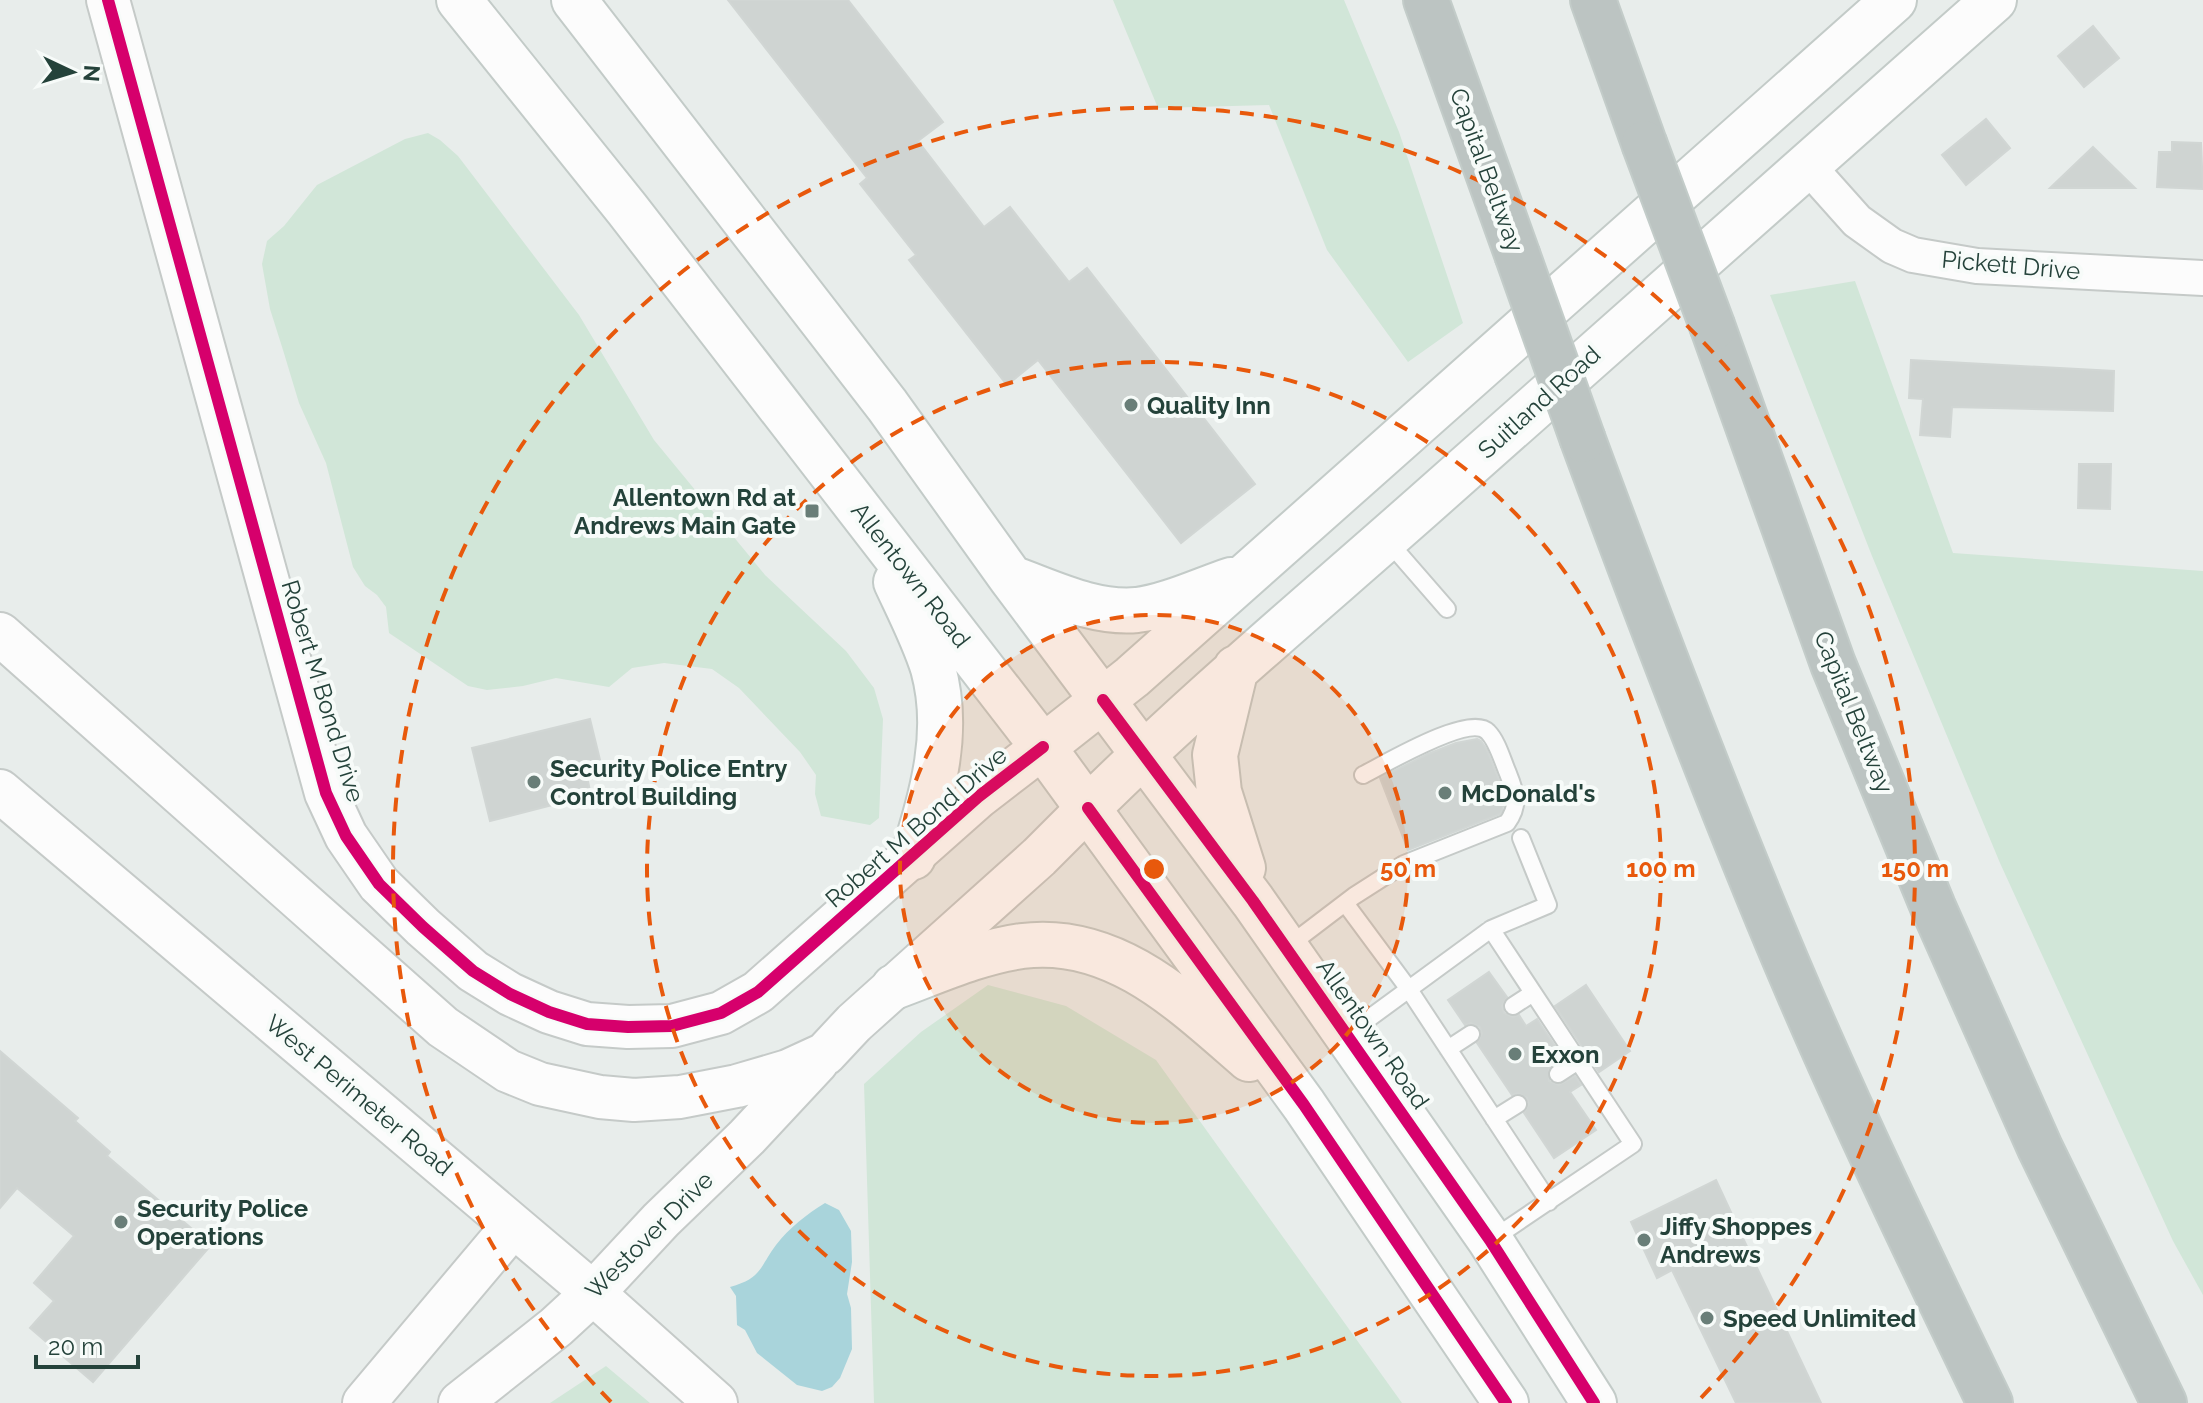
<svg xmlns="http://www.w3.org/2000/svg" width="2203" height="1403" font-family="Raleway,sans-serif">
  <style>
    .green { fill: #d1e6d8 }
    .water { fill: #a9d4db }
    .building { fill: #cfd4d2; stroke: #d1d6d4; stroke-width: 2 }
    .lines { fill: none; stroke-linecap: round; stroke-linejoin: round }
    .service-casing { stroke: #c5cac8; stroke-width: 20 }
    .minor-casing { stroke: #c5cac8; stroke-width: 38 }
    .tertiary-casing { stroke: #c5cac8; stroke-width: 46 }
    .secondary-casing { stroke: #c3cbc8; stroke-width: 48 }
    .motorway-casing { stroke: #c3ccc9; stroke-width: 48 }
    .service { stroke: #fcfcfc; stroke-width: 16 }
    .minor { stroke: #fcfcfc; stroke-width: 34 }
    .tertiary { stroke: #fcfcfc; stroke-width: 42 }
    .secondary { stroke: #fcfcfc; stroke-width: 44 }
    .motorway { stroke: #bcc4c2; stroke-width: 44 }
    .motorway-bridge-casing { stroke: #c3ccc9; stroke-width: 48; stroke-linecap: butt }
    .motorway-bridge { stroke: #bcc4c2; stroke-width: 44 }
    .cycleway-casing { stroke: #f7fbf9; stroke-width: 17 }
    .cycleway { stroke: #d6006c; stroke-width: 12 }
    .ring { fill: none; stroke: #e8590c; stroke-width: 4; stroke-dasharray: 14 10 }
    .poi-dot { fill: #697e78; stroke: #f7fbf9; stroke-width: 3 }
    .labels { text-anchor: middle; dominant-baseline: central; stroke-width: 8; stroke-linejoin: round; paint-order: stroke }
    .street-label { font-size: 24px; fill: #24423a; stroke: #f7fbf9 }
    .poi-label { font-size: 24px; font-weight: bold; fill: #24423a; stroke: #f7fbf9; text-anchor: start }
    .centre { fill: #e8590c; stroke: #f7fbf9; stroke-width: 4 }
    .ring-label { font-size: 24px; text-anchor: middle; font-weight: bold; fill: #e8590c; stroke: #f7fbf9; stroke-width: 8; stroke-linejoin: round; paint-order: stroke }
  </style>
  <rect width="100%" height="100%" fill="#e8edeb"/>
  <!-- green -->
  <path class="green" d="M 1113,0 L 1344,0 L 1399,132 L 1463,323 L 1408,362 L 1327,250 L 1269,105 L 1158,108 Z
    M 428,133 L 440,140 L 458,156 L 579,315 L 654,440 L 765,575 L 846,651 L 874,688 L 883,719 L 879,818 L 870,825 L 821,816 L 815,794 L 816,775 L 800,752 L 739,688 L 712,669 L 664,663 L 632,668 L 609,687 L 556,678 L 523,686 L 487,690 L 468,686 L 389,633 L 386,607 L 377,595 L 365,586 L 353,567 L 326,463 L 299,403 L 283,350 L 270,309 L 262,264 L 267,241 L 284,226 L 317,185 L 405,139 Z
    M 1855,281 L 1953,553 L 2203,571 L 2203,1295 L 2173,1241 L 2000,863 L 1872,556 L 1770,295 Z
    M 988,985 L 1066,1006 L 1156,1060 L 1402,1403 L 874,1403 L 864,1084 L 921,1032 Z
    M 606,1366 L 650,1403 L 550,1403 Z"/>
  <!-- water -->
  <path class="water" d="M 825,1203 L 839,1210 L 851,1231 L 852,1262 L 847,1294 L 851,1308 L 852,1349 L 840,1378 L 832,1387 L 822,1391 L 797,1385 L 757,1353 L 745,1330 L 737,1325 L 736,1296 L 730,1287 C 762,1278 759,1268 776,1245 C 789,1228 807,1214 825,1203 Z"/>
  <!-- building -->
  <path class="building" d="M 728,0 L 848,0 L 943,122 L 918,141 L 984,227 L 1010,207 L 1069,282 L 1087,268 L 1255,484 L 1181,543 L 1038,360 L 1007,385 L 909,260 L 916,255 L 860,184 L 867,178 Z
    M 2093,26 L 2119,58 L 2084,87 L 2058,56 Z
    M 1986,119 L 2010,148 L 1966,185 L 1942,155 Z
    M 2172,142 L 2201,143 L 2203,189 L 2157,187 L 2159,152 L 2172,152 Z
    M 2093,147 L 2135,188 L 2050,188 Z
    M 1911,360 L 2114,371 L 2113,411 L 1952,407 L 1950,437 L 1920,435 L 1923,399 L 1909,398 Z
    M 2079,464 L 2111,464 L 2110,509 L 2078,508 Z
    M 590,719 L 601,764 L 585,768 L 591,795 L 490,821 L 472,748 Z
    M 1477,739 L 1481,741 L 1487,750 L 1502,788 L 1504,802 L 1502,811 L 1500,814 L 1408,850 L 1380,778 L 1428,754 L 1456,743 Z
    M 1489,972 L 1507,997 L 1502,1006 L 1504,1013 L 1513,1017 L 1519,1015 L 1526,1026 L 1537,1019 L 1563,1058 L 1549,1068 L 1549,1081 L 1559,1085 L 1575,1076 L 1581,1085 L 1570,1092 L 1596,1130 L 1554,1158 L 1524,1113 L 1529,1104 L 1527,1098 L 1518,1093 L 1512,1095 L 1477,1043 L 1482,1034 L 1480,1027 L 1471,1023 L 1465,1025 L 1448,1000 Z
    M 1586,985 L 1630,1051 L 1599,1072 L 1555,1006 Z
    M 0,1051 L 78,1118 L 75,1121 L 110,1152 L 107,1156 L 211,1245 L 93,1382 L 30,1328 L 54,1301 L 34,1283 L 74,1236 L 17,1188 L 0,1208 Z
    M 1716,1180 L 1742,1236 L 1821,1403 L 1736,1403 L 1672,1270 L 1657,1278 L 1631,1222 Z"/>
  <g class="lines">
    <!-- service casing -->
    <g class="service-casing">
      <path id="service" d="M 1387,540 L 1447,609
        M 1345,903 L 1408,988 L 1549,1202
        M 1491,929 L 1548,905 L 1521,838
        M 1287,947 L 1354,896 L 1404,864 L 1507,823 C 1521,804 1515,791 1507,771 C 1502,759 1497,741 1488,732 C 1470,713 1385,764 1363,775
        M 1513,1006 L 1533,993
        M 1349,1033 L 1491,929 L 1633,1144 L 1491,1240
        M 1448,1049 L 1471,1034
        M 1558,1074 L 1578,1061
        M 1494,1119 L 1518,1104"/>
    </g>
    <!-- minor casing -->
    <g class="minor-casing">
      <path id="minor" d="M 1807,165 L 1857,221 L 1892,246 L 1913,255 L 1977,266 L 2203,278"/>
    </g>
    <!-- tertiary casing -->
    <g class="tertiary-casing">
      <path id="tertiary" d="M 108,0 L 326,793 L 346,836 L 379,884 L 423,927 L 473,971 L 510,994 L 549,1012 L 587,1024 L 628,1027 L 672,1026 L 721,1013 L 758,992 L 978,797 L 1043,747
        M 0,634 L 443,1027 L 508,1071 L 540,1084 L 600,1097 L 634,1100 L 680,1097 L 737,1086 L 788,1071 L 825,1054 L 854,1023 L 1039,857 L 1088,808
        M 0,791 L 593,1293 L 716,1403
        M 364,1403 L 513,1226
        M 460,1403 L 556,1327 L 593,1293 L 661,1220 L 747,1137 L 817,1062"/>
    </g>
    <!-- secondary casing -->
    <g class="secondary-casing">
      <path id="secondary" d="M 459,0 L 627,209 L 1043,747 L 1304,1105 L 1506,1403
        M 574,0 L 887,405 L 1011,578 L 1253,901 L 1490,1240 L 1594,1403
        M 1011,578 C 1051,592 1093,614 1137,610 C 1168,606 1201,590 1231,580
        M 896,582 C 909,610 924,639 933,668 C 951,733 932,794 913,857
        M 1236,668 L 1215,755 L 1219,792 L 1243,868
        M 1043,747 L 1132,677 L 1894,0
        M 1088,808 C 1195,702 1310,606 1423,506 C 1613,337 1803,168 1994,0
        M 894,987 C 935,972 978,952 1022,946 C 1115,934 1184,1003 1249,1059"/>
    </g>
    <!-- motorway casing -->
    <g class="motorway-casing">
      <path id="motorway" d="M 1426,0 L 1517,254
        M 1593,0 L 1644,143
        M 1713,328 L 1833,664 L 1933,907 L 2040,1148 L 2164,1403
        M 1583,440 C 1648,616 1714,791 1787,964 C 1850,1113 1920,1258 1990,1403"/>
    </g>
    <!-- service -->
    <use href="#service" class="service"/>
    <!-- minor -->
    <use href="#minor" class="minor"/>
    <!-- tertiary -->
    <use href="#tertiary" class="tertiary"/>
    <!-- secondary -->
    <use href="#secondary" class="secondary"/>
    <!-- motorway -->
    <use href="#motorway" class="motorway"/>
    <!-- motorway-bridge casing -->
    <g class="motorway-bridge-casing">
      <path id="motorway-bridge" d="M 1644,143 L 1713,328
        M 1517,254 L 1583,440"/>
    </g>
    <!-- motorway-bridge -->
    <use href="#motorway-bridge" class="motorway-bridge"/>
    <!-- cycleway casing -->
    <g class="cycleway-casing">
      <path id="cycleway" d="M 108,0 L 326,793 L 346,836 L 379,884 L 423,927 L 473,971 L 510,994 L 549,1012 L 587,1024 L 628,1027 L 672,1026 L 721,1013 L 758,992 L 978,797 L 1043,747
        M 1103,700 L 1253,901 L 1490,1240 L 1594,1403
        M 1088,808 L 1304,1105 L 1506,1403"/>
    </g>
    <!-- cycleway -->
    <use href="#cycleway" class="cycleway"/>
  </g>
  <!-- distance rings -->
  <circle cx="1154" cy="869" r="254" fill="#e8590c" fill-opacity=".12"/>
  <g class="ring">
    <circle cx="1154" cy="869" r="254"/>
    <circle cx="1154" cy="869" r="507"/>
    <path d="M611 1402A761 761 0 1 1 1697 1402"/>
  </g>
  <!-- markers -->
  <g class="poi-dot">
    <circle cx="1131" cy="405" r="8"/>
    <rect x="804" y="503" width="16" height="16" rx="4"/>
    <circle cx="534" cy="782" r="8"/>
    <circle cx="1445" cy="793" r="8"/>
    <circle cx="1515" cy="1054" r="8"/>
    <circle cx="121" cy="1222" r="8"/>
    <circle cx="1644" cy="1240" r="8"/>
    <circle cx="1707" cy="1318" r="8"/>
  </g>
  <g class="labels">
    <!-- street labels -->
    <g class="street-label">
      <text transform="translate(1487 170) rotate(70)">Capital Beltway</text>
      <text transform="translate(2011 265) rotate(5)">Pickett Drive</text>
      <text transform="translate(1539 402) rotate(-42)">Suitland Road</text>
      <text transform="translate(911 575) rotate(52)">Allentown Road</text>
      <text transform="translate(323 691) rotate(73)">Robert M Bond Drive</text>
      <text transform="translate(1854 712) rotate(68)">Capital Beltway</text>
      <text transform="translate(916 827) rotate(-41)">Robert M Bond Drive</text>
      <text transform="translate(1373 1034) rotate(55)">Allentown Road</text>
      <text transform="translate(359 1095) rotate(40)">West Perimeter Road</text>
      <text transform="translate(649 1235) rotate(-45)">Westover Drive</text>
    </g>
    <!-- poi labels -->
    <g class="poi-label">
      <text x="1147" y="405">Quality Inn</text>
      <text x="796" y="497" text-anchor="end">Allentown Rd at<tspan x="796" dy="28">Andrews Main Gate</tspan></text>
      <text x="550" y="768">Security Police Entry<tspan x="550" dy="28">Control Building</tspan></text>
      <text x="1461" y="793">McDonald's</text>
      <text x="1531" y="1054">Exxon</text>
      <text x="137" y="1208">Security Police<tspan x="137" dy="28">Operations</tspan></text>
      <text x="1660" y="1226">Jiffy Shoppes<tspan x="1660" dy="28">Andrews</tspan></text>
      <text x="1723" y="1318">Speed Unlimited</text>
    </g>
  </g>
  <circle cx="1154" cy="869" r="12" class="centre"/>
  <g class="ring-label">
    <text x="1408" y="877">50 m</text>
    <text x="1661" y="877">100 m</text>
    <text x="1915" y="877">150 m</text>
  </g>
  <!-- north arrow -->
  <g transform="translate(72 72) rotate(94)" stroke="#f7fbf9" stroke-width="6" paint-order="stroke">
  <path d="M0-6L14 30L0 20L-14 30Z" fill="#24423a"/>
  <text y="-12" font-size="22" font-weight="bold" text-anchor="middle" fill="#24423a">N</text>
  </g>
  <!-- scale -->
  <path d="M36 1355v12h102v-12" fill="none" stroke="#24423a" stroke-width="4"/>
  <text x="48" y="1355" font-size="24" fill="#24423a" stroke="#f7fbf9" stroke-width="6" paint-order="stroke">20 m</text>
</svg>
